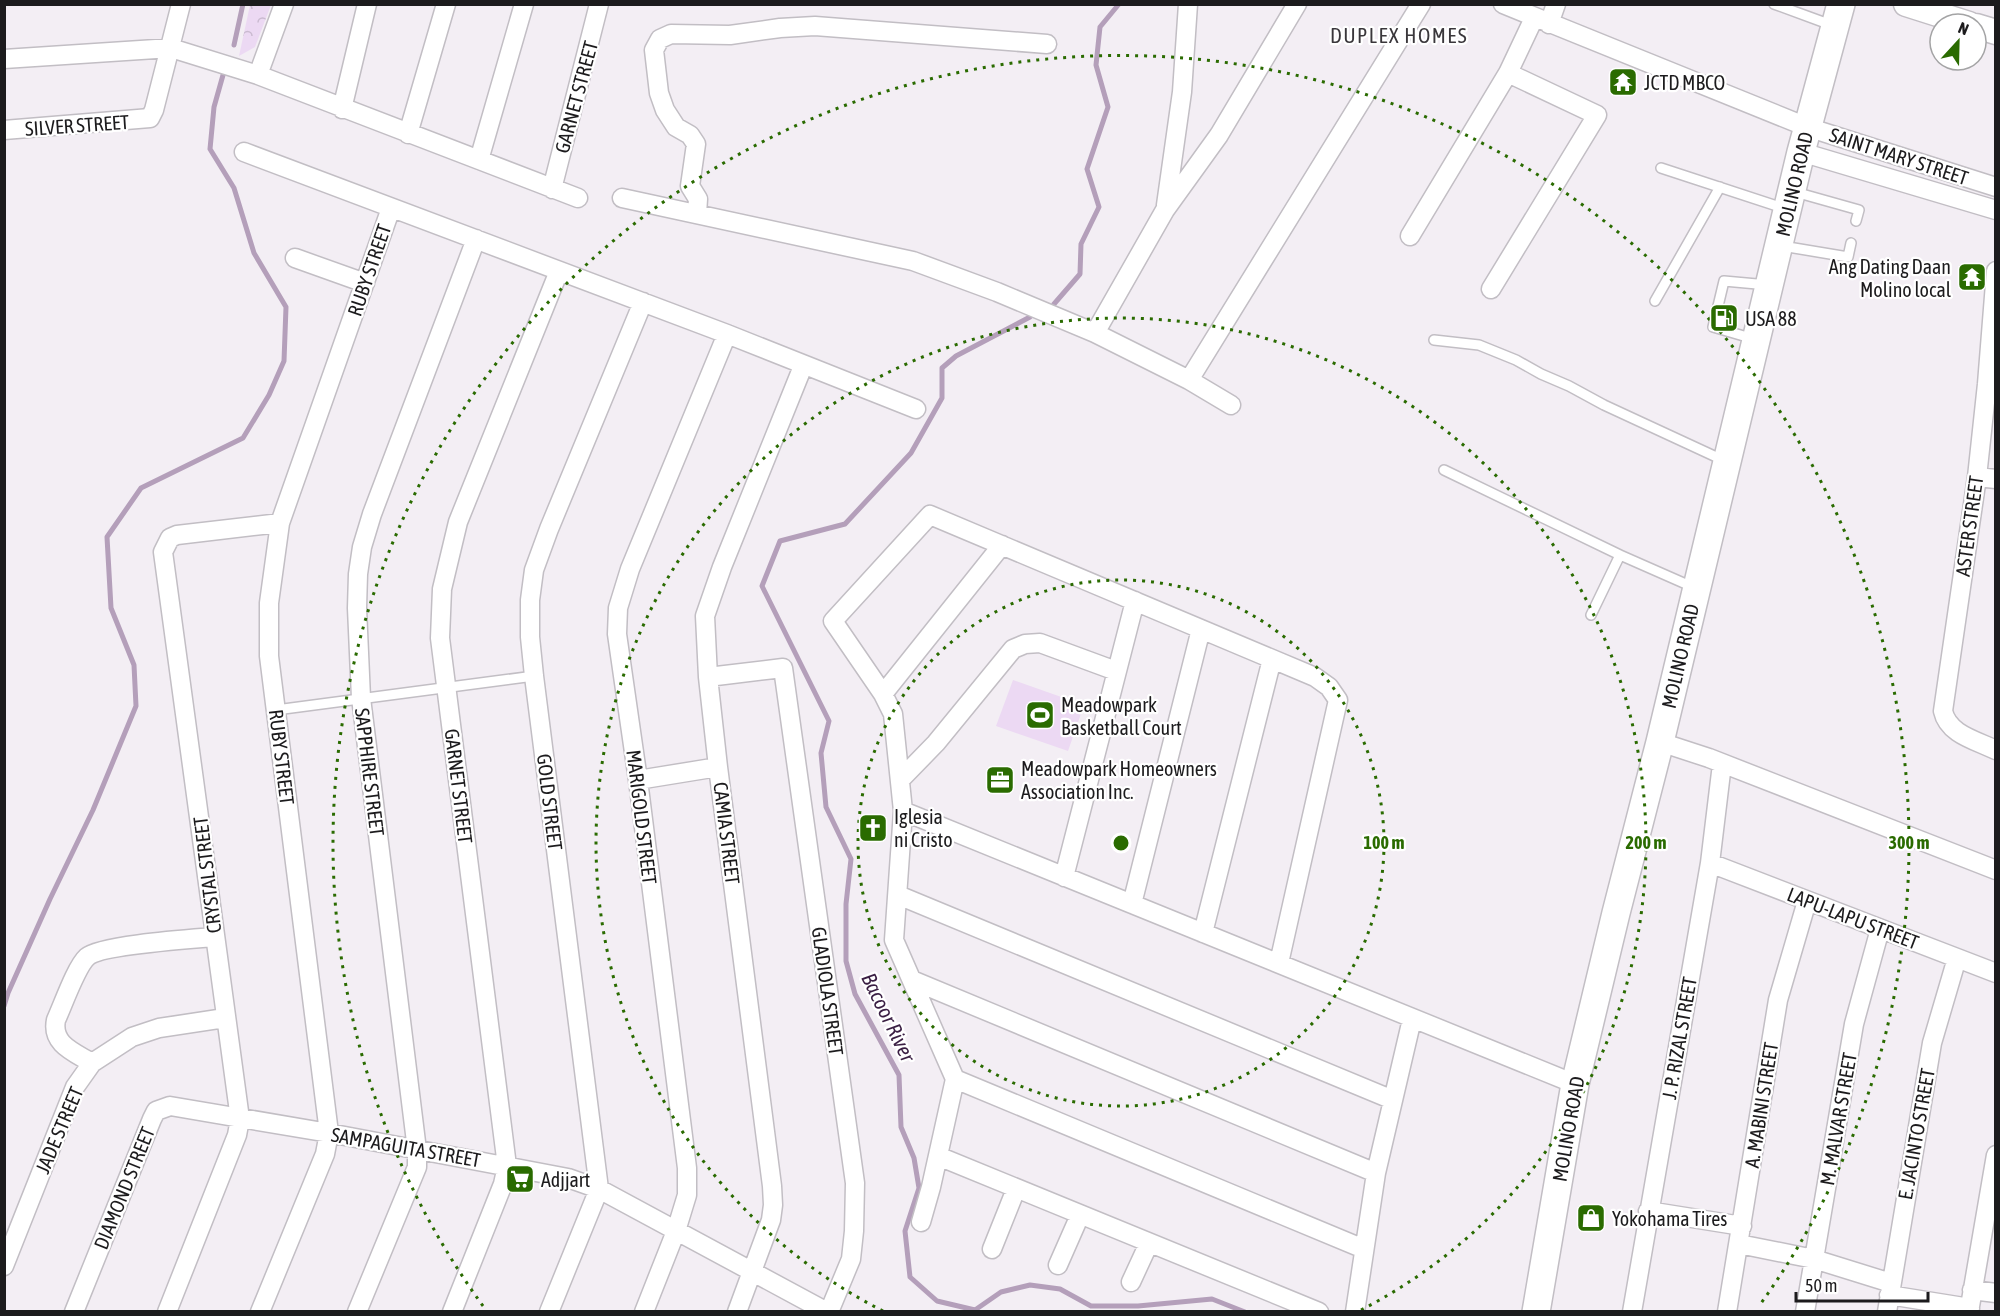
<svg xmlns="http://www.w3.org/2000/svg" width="2000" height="1316" font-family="'Asap Condensed',sans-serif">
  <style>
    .grass { fill: #ecd9f3 }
    .park { fill: url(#park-crowns) }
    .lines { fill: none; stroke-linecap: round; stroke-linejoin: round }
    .stream { stroke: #b49fba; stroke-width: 5 }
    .service-casing { stroke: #c2bec4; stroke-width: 12 }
    .minor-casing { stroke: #c2bec4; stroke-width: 21 }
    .secondary-casing { stroke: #c2bec4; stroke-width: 27 }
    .primary-casing { stroke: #c2bec4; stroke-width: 30 }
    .service { stroke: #fff; stroke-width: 9 }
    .minor { stroke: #fff; stroke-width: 18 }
    .secondary { stroke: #fff; stroke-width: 24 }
    .primary { stroke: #fff; stroke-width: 27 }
    .ring { fill: none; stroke: #2a6b00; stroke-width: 3; stroke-dasharray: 3 6 }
    .labels { text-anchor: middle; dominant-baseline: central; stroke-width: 4.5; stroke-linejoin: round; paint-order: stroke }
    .poi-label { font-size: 20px; fill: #1c1b1d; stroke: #fff; text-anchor: start }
    .street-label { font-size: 20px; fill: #1c1b1d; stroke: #fff }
    .neighbourhood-label { font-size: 21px; letter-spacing: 1.5px; fill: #3a373b; stroke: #fff }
    .water-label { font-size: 21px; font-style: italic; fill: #3a1e43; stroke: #fff }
    .centre { fill: #2a6b00; stroke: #fff; stroke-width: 3 }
    .ring-label { font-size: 18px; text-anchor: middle; font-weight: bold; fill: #2a6b00; stroke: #fff; stroke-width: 4.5; stroke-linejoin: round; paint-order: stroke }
  </style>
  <defs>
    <pattern id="park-crowns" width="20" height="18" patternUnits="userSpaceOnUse" patternTransform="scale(1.5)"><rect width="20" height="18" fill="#ecd9f3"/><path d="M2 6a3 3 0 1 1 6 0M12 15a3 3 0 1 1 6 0" fill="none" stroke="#cabad0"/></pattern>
  </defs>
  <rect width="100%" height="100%" fill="#f3eef4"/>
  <!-- grass -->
  <path class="grass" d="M 1013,680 L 1084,705 L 1068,751 L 996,726 Z"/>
  <!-- park -->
  <path class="park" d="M 250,5 L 271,5 L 255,47 L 239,56 Z"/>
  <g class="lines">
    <!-- stream -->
    <path class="stream" d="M 234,45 L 243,4
      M 1054,304 L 1080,274 L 1081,244 L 1099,207 L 1087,169 L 1108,107 L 1096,65 L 1100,27 L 1119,4
      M 1030,317 L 956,356 L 942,368 L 942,398 L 911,453 L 845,524 L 780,541 L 762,586 L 829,721 L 821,753 L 826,807 L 851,859 L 846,904 L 846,961 L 855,994 L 899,1075 L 901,1127 L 914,1158 L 919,1188 L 905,1231 L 910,1277 L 937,1301 L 975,1310 L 1001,1292 L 1030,1285 L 1060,1289 L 1091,1306 L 1138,1306 L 1212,1299 L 1245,1312
      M 4,1006 L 8,993 L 50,899 L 93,810 L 136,706 L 134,665 L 111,608 L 107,537 L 141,488 L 243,438 L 269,395 L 284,361 L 286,307 L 254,253 L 234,188 L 210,149 L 214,107 L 225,68"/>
    <!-- service casing -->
    <g class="service-casing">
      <path id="service" d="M 1774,4 L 1834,26
        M 1661,168 L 1786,209
        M 1795,192 L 1859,210 L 1856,221
        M 1782,246 L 1848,257 L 1851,243
        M 1655,301 L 1720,187
        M 1754,339 L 1713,327 L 1724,281 L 1768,285
        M 1434,340 L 1479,345 L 1516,360 L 1541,374 L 1569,386 L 1604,405 L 1725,461
        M 1444,470 L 1620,555 L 1695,588
        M 1591,615 L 1620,555
        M 276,710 L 534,676"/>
    </g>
    <!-- minor casing -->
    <g class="minor-casing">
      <path id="minor" d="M 1503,4 L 1807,127 L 1996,187
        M 1549,24 L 1556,4
        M 4,59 L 171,48 L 258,75 L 578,198
        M 258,75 L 284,4
        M 342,109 L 367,4
        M 4,130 L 150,118 L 154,110 L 181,4
        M 408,134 L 446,4
        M 244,152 L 727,334 L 916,409
        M 1801,152 L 1996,210
        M 479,160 L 524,4
        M 552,189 L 599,4
        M 622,198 L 913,261 L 997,292 L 1095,333
        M 1166,205 L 1182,92 L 1188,4
        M 697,214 L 698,199 L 690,186 L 696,144 L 690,135 L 676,127 L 665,110 L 659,93 L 654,50 L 660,39 L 671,34 L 730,35 L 780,28 L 815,26 L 1047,44
        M 1410,236 L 1508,73 L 1534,18
        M 295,258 L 365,283
        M 1996,271 L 1987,384 L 1977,477 L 1943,711 C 1948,734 1975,740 1996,750
        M 1491,289 L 1597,115 L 1508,73
        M 1189,380 L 1421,4
        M 1231,405 L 1189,380 L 1095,333 L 1165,210 L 1219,135 L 1297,4
        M 1977,477 L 1996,479
        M 708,677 L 783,668 L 855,1183 L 854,1231 L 851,1259 L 829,1312
        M 883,694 L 1002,545
        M 1660,742 L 1709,758 L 1996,870
        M 901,779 L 936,743 L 1013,649 L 1025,644 L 1040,643 L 1116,671
        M 638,780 L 718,767
        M 903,811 L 1575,1084
        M 1710,863 L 1996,973
        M 1064,877 L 1135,601
        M 898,895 L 1393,1100
        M 1132,904 L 1201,629
        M 1203,933 L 1272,659
        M 912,980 L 1376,1173
        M 92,1063 C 74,1052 51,1044 56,1020 C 63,1005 76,967 87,957 C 100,945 192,939 215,937
        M 955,1079 L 1364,1249
        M 938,1156 L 1319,1312
        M 1648,1211 L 1742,1226
        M 921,1222 L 931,1187 L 955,1079 L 894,940 L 903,811 L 893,714 L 883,694 L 833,621 L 930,515 L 1315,677 L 1329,687 L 1338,700 L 1279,963
        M 1739,1244 L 1814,1259 L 1891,1283
        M 992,1249 L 1016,1189
        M 1058,1265 L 1080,1215
        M 4,1266 L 75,1087 L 92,1063 L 132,1037 L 159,1028 L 225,1018
        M 1131,1282 L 1149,1243
        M 1972,1290 L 1996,1293
        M 1889,1295 L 1970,1308
        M 74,1312 L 152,1119 L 156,1111 L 170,1106 L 329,1133 L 568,1178 L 599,1189 L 827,1312
        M 167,1312 L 237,1135 L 240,1119 L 163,552 L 170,538 L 177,535 L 280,523
        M 260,1312 L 325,1154 L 329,1133 L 269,656 L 269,603 L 280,523 L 391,208
        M 357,1312 L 417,1167 L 417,1150 L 361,698 L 357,608 L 358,574 L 362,547 L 372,514 L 476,239
        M 452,1312 L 503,1184 L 507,1166 L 440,638 L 442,589 L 458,522 L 559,271
        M 549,1312 L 599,1189 L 534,676 L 530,637 L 530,600 L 534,570 L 549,529 L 643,302
        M 644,1312 L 676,1231 L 687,1195 L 687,1168 L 638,780 L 617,634 L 618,608 L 630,569 L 727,334
        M 737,1312 L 771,1220 L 773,1205 L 772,1186 L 718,767 L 708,677 L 705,616 L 722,567 L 803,366
        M 1355,1312 L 1376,1173 L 1412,1019
        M 1632,1312 L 1710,863 L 1722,764
        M 1727,1312 L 1778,1000 L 1807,901
        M 1805,1312 L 1854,1024 L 1880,929
        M 1887,1312 L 1932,1043 L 1957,958
        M 1969,1312 L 1996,1155"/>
    </g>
    <!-- secondary casing -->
    <g class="secondary-casing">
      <path id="secondary" d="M 1906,4 L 1969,24
        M 1976,26 L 1996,32"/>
    </g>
    <!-- primary casing -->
    <g class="primary-casing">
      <path id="primary" d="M 1536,1312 L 1575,1084 L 1616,913 L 1660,742 L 1801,152 L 1841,4"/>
    </g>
    <!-- service -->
    <use href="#service" class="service"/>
    <!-- minor -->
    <use href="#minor" class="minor"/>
    <!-- secondary -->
    <use href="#secondary" class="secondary"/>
    <!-- primary -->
    <use href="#primary" class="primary"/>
  </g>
  <!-- distance rings -->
  <g class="ring">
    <circle cx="1121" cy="843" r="263"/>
    <path d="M883 1311A525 525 0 1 1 1359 1311"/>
    <path d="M483 1306A788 788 0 1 1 1759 1306"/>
  </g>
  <!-- icons -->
  <defs>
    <g id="temple-square" transform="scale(1.5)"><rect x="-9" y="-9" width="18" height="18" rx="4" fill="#2a6b00" stroke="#fff"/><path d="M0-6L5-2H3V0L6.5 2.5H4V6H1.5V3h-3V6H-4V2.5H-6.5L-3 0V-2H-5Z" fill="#fff"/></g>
    <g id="fuel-square" transform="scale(1.5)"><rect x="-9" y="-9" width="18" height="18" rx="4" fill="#2a6b00" stroke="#fff"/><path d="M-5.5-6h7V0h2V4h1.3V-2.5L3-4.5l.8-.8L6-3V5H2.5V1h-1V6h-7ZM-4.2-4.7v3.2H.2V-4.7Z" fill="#fff"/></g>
    <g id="stadium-square" transform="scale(1.5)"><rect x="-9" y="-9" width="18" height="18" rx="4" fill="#2a6b00" stroke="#fff"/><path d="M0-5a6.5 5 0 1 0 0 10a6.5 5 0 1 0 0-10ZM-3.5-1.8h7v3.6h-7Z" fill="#fff"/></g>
    <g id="office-square" transform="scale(1.5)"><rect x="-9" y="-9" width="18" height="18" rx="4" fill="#2a6b00" stroke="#fff"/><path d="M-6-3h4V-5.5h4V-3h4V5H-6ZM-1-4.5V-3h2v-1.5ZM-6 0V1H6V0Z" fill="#fff"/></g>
    <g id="church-square" transform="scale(1.5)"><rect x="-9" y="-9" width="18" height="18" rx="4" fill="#2a6b00" stroke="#fff"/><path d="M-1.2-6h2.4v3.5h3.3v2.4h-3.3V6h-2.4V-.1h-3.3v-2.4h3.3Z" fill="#fff"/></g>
    <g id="supermarket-square" transform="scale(1.5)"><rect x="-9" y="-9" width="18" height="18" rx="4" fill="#2a6b00" stroke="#fff"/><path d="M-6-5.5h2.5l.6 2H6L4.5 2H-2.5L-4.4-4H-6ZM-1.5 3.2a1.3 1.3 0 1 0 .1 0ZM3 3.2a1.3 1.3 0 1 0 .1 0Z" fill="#fff"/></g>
    <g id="shop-square" transform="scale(1.5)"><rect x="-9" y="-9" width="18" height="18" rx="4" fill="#2a6b00" stroke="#fff"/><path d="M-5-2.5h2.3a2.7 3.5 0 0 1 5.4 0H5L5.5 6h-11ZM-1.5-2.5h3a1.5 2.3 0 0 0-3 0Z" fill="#fff"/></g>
  </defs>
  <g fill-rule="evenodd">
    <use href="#temple-square" x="1623" y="82"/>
    <use href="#temple-square" x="1972" y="277"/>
    <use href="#fuel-square" x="1724" y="318"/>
    <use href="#stadium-square" x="1040" y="715"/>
    <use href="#office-square" x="1000" y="780"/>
    <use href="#church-square" x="873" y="828"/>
    <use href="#supermarket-square" x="520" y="1179"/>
    <use href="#shop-square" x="1591" y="1218"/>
  </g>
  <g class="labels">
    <!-- poi labels -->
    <g class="poi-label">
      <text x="1644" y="82">JCTD MBCO</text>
      <text x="1951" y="266" text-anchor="end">Ang Dating Daan<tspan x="1951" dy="23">Molino local</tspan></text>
      <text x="1745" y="318">USA 88</text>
      <text x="1061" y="704">Meadowpark<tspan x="1061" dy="23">Basketball Court</tspan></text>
      <text x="1021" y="768">Meadowpark Homeowners<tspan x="1021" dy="23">Association Inc.</tspan></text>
      <text x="894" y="816">Iglesia<tspan x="894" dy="23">ni Cristo</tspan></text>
      <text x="541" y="1179">Adjjart</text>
      <text x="1612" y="1218">Yokohama Tires</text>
    </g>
    <!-- street labels -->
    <g class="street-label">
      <text transform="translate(576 97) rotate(-75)">GARNET STREET</text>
      <text transform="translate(77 125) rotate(-4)">SILVER STREET</text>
      <text transform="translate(1899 156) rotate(18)">SAINT MARY STREET</text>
      <text transform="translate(1794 184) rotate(-77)">MOLINO ROAD</text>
      <text transform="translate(369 270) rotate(-71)">RUBY STREET</text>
      <text transform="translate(1969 526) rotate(-82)">ASTER STREET</text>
      <text transform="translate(1680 656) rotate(-77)">MOLINO ROAD</text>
      <text transform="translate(282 757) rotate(83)">RUBY STREET</text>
      <text transform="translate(370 772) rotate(83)">SAPPHIRE STREET</text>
      <text transform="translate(459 786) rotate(83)">GARNET STREET</text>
      <text transform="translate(550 802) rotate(83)">GOLD STREET</text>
      <text transform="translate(642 817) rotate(83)">MARIGOLD STREET</text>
      <text transform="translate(727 833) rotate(83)">CAMIA STREET</text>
      <text transform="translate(207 875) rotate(-97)">CRYSTAL STREET</text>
      <text transform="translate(1853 918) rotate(21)">LAPU-LAPU STREET</text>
      <text transform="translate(828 991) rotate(82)">GLADIOLA STREET</text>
      <text transform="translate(1679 1038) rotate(-80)">J. P. RIZAL STREET</text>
      <text transform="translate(1761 1105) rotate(-81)">A. MABINI STREET</text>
      <text transform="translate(1838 1119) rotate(-80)">M. MALVAR STREET</text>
      <text transform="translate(1568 1129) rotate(-80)">MOLINO ROAD</text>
      <text transform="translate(59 1130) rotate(-67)">JADE STREET</text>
      <text transform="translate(1916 1134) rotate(-80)">E. JACINTO STREET</text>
      <text transform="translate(406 1147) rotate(10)">SAMPAGUITA STREET</text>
      <text transform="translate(124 1188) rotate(-68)">DIAMOND STREET</text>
    </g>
    <!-- neighbourhood labels -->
    <g class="neighbourhood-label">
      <text x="1399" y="35">DUPLEX HOMES</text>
    </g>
    <!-- water labels -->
    <g class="water-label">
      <text transform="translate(889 1017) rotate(64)">Bacoor River</text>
    </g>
  </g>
  <circle cx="1121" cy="843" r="9" class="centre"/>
  <g class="ring-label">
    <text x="1384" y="849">100 m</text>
    <text x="1646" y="849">200 m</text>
    <text x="1909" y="849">300 m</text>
  </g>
  <!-- border -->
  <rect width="2000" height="1316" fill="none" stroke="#1c1b1d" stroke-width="12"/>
  <!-- north arrow -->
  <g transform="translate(1958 42) rotate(22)"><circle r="28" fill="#ffffff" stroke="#a4a4a5" stroke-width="1.5"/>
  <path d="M0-4.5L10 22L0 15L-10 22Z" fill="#2a6b00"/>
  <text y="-9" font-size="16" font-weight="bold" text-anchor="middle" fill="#1c1b1d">N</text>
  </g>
  <!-- scale -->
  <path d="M1796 1292v9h132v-9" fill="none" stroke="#1c1b1d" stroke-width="3"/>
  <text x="1805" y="1292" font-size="18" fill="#1c1b1d" stroke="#ffffff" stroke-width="4.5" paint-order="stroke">50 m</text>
</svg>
